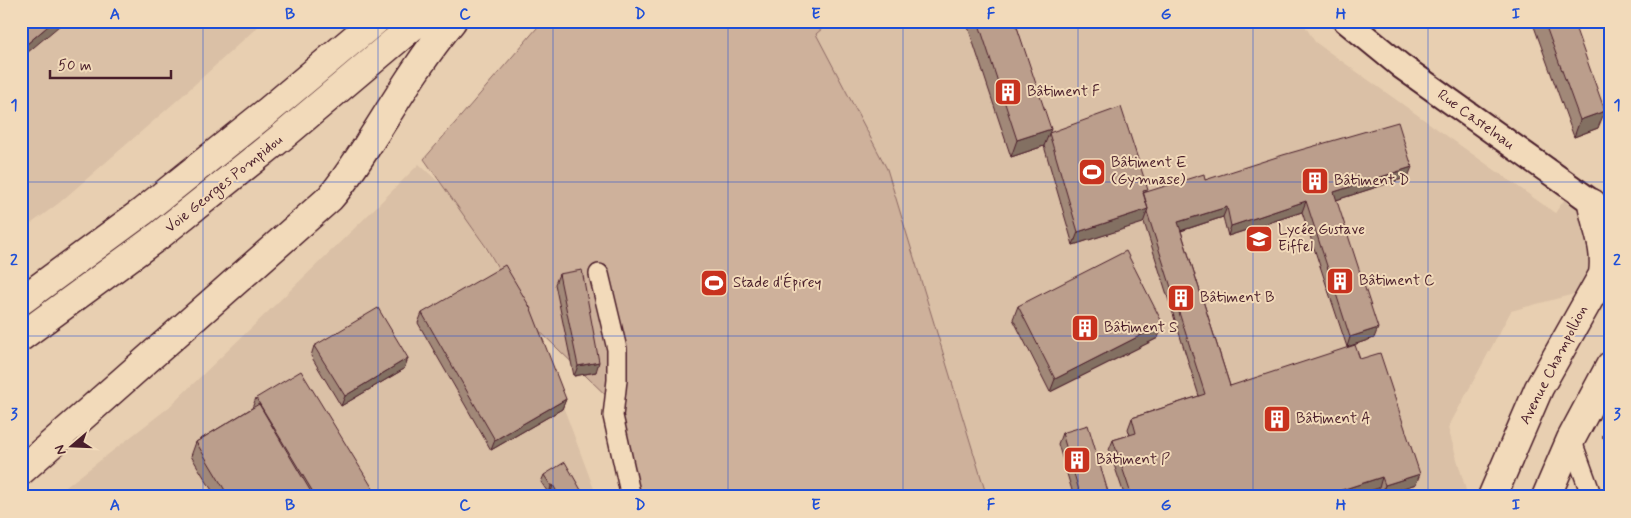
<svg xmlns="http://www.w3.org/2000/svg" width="1631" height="518" font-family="Mynerve,sans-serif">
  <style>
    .built { fill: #dac0a6 }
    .green { fill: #ceb19b; stroke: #8c6863 }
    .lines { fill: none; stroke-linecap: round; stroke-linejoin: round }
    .minor-casing { stroke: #4a1f2b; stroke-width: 22 }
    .tertiary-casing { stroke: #4a1f2b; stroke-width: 28 }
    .primary-casing { stroke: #4a1f2b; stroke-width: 31 }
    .trunk-casing { stroke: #4a1f2b; stroke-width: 31 }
    .minor { stroke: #f2daba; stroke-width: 19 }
    .tertiary { stroke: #f2daba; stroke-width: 24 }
    .primary { stroke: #f2daba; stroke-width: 28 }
    .trunk { stroke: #f2daba; stroke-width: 28 }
    .wall { fill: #a18878; stroke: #4a1f2b }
    .shaded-wall { fill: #836f62; stroke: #4a1f2b }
    .building { fill: #bb9e8c; stroke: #4a1f2b }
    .grid { fill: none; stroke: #1d4ed8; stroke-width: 1; stroke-opacity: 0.55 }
    .labels { text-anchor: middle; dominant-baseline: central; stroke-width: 4; stroke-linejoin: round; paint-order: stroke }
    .poi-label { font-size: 15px; fill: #4a1f2b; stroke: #f2daba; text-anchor: start }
    .street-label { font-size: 15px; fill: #4a1f2b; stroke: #f2daba }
    .neatline { fill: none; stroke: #1d4ed8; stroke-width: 2 }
    .grid-label { font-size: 16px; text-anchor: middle; font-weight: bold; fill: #1d4ed8 }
  </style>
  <rect width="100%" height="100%" fill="#e8cfb1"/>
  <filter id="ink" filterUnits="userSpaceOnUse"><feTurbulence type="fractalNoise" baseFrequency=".02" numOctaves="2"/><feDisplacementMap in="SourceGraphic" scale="10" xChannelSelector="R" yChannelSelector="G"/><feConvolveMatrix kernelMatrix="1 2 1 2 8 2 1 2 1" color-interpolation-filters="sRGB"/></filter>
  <g filter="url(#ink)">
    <!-- built -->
    <path class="built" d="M 21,21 L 264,21 L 181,97 L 59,203 L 21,231 Z
      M 831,21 L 1302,21 L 1315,42 L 1555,213 L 1572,189 L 1610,262 L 1578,293 L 1511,311 L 1448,428 L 1468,497 L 987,497 L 887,169 L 815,34 Z
      M 419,164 L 452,194 L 533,326 L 597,497 L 53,497 L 168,408 L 360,223 Z"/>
    <!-- green -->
    <path class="green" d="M 543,21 L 831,21 L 816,34 L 887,169 L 987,497 L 638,497 L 616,405 L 528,320 L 486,247 L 424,159 Z"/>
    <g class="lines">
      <!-- minor casing -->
      <g class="minor-casing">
        <path id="minor" d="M 599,274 L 617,349 L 617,380 L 613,416 L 631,497
          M 1571,439 L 1592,497"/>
      </g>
      <!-- tertiary casing -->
      <g class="tertiary-casing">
        <path id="tertiary" d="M 1346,21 L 1401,66 L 1610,215"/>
      </g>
      <!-- primary casing -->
      <g class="primary-casing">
        <path id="primary" d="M 1592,203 C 1596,228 1607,247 1603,274
          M 1492,497 L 1539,388 L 1610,262
          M 1546,497 L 1571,439 L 1610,366"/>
      </g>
      <!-- trunk casing -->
      <g class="trunk-casing">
        <path id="trunk" d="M 21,301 L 142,212 L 268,111 L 375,21
          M 21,337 L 161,234 L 283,136 L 419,21
          M 21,471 L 330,198 C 348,177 361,155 376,132 C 400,94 423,56 452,21"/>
      </g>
      <!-- minor -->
      <use href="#minor" class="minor"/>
      <!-- tertiary -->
      <use href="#tertiary" class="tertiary"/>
      <!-- primary -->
      <use href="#primary" class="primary"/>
      <!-- trunk -->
      <use href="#trunk" class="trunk"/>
    </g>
    <!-- wall -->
    <path class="wall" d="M 966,21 L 1015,21 L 1049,133 L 1147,192 L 1205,180 L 1408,177 L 1336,200 L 1374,338 L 1347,347 L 1302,212 L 1228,236 L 1223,217 L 1181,231 L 1230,386 L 1360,359 L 1416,484 L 1382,495 L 1379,488 L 1350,497 L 1125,497 L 1109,450 L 1113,440 L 1130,435 L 1128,429 L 1132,418 L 1199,396 L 1144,222 L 1073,245 L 1044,146 L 1011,157 Z
      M 1532,21 L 1573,21 L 1598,128 L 1574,137 Z
      M 559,274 L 596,372 L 574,376 L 555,284 Z
      M 1018,306 L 1158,338 L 1050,392 L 1013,319 Z
      M 422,313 L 566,399 L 562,409 L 491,450 L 418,323 Z
      M 314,346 L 408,358 L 404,369 L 341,406 L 311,356 Z
      M 256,398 L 378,497 L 216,497 L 191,456 L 196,442 L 252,408 Z
      M 1610,423 L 1610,442 L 1602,437 L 1605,430 Z
      M 1062,433 L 1108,497 L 1074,497 L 1058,444 Z
      M 544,475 L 585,497 L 553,497 L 551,493 L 549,494 L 541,482 Z"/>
    <!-- shaded-wall -->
    <path class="shaded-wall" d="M 54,21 L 65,21 L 21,58 L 21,49 Z
      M 1142,21 L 1155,21 L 1141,26 Z
      M 1605,111 L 1598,128 L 1574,137 L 1580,120 Z
      M 1051,129 L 1044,146 L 1011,157 L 1017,140 Z
      M 1412,167 L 1408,177 L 1330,202 L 1334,192 Z
      M 1306,201 L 1302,212 L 1228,236 L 1231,226 Z
      M 1227,207 L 1223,217 L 1174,233 L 1178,222 Z
      M 1148,209 L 1143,223 L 1073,245 L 1078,232 Z
      M 1163,324 L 1158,338 L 1050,392 L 1055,379 Z
      M 1378,328 L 1374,338 L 1347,347 L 1350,337 Z
      M 408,358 L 404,369 L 341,406 L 345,396 Z
      M 599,362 L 596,372 L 574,376 L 578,366 Z
      M 566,399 L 562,409 L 491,450 L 495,440 Z
      M 1420,474 L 1416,484 L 1382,495 L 1385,485 Z
      M 1382,477 L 1379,488 L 1350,497 L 1320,497 Z
      M 553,485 L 551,493 L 549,494 L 551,486 Z"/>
    <!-- building -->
    <path class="building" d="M 21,21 L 54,21 L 21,49 Z
      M 978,21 L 1015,21 L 1051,129 L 1017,140 Z
      M 1544,21 L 1573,21 L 1605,111 L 1580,120 Z
      M 1121,107 L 1148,190 L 1143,191 L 1148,209 L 1078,232 L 1049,133 Z
      M 1398,122 L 1412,167 L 1334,192 L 1378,328 L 1350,337 L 1306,201 L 1231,226 L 1227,207 L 1178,222 L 1230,386 L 1355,345 L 1360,359 L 1380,353 L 1420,474 L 1385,485 L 1382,477 L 1320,497 L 1132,497 L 1113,440 L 1136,433 L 1132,418 L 1205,394 L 1147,212 L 1148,209 L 1143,193 L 1204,174 L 1205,180 L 1283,155 Z
      M 1126,251 L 1163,324 L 1055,379 L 1018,306 Z
      M 505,265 L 531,309 L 566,399 L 495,440 L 422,313 Z
      M 582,270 L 599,362 L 578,366 L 559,274 Z
      M 378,308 L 408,358 L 345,396 L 314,346 Z
      M 301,371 L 378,497 L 316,497 L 256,398 Z
      M 259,404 L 314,497 L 229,497 L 196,442 Z
      M 1610,423 L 1610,433 L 1605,430 Z
      M 1088,425 L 1109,495 L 1102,497 L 1081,497 L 1062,433 Z
      M 565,462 L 585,497 L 560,497 L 553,485 L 551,486 L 544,475 Z
      M 183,493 L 185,497 L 176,497 Z"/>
  </g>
  <!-- grid -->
  <path class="grid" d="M 203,21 L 203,497M 378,21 L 378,497M 553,21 L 553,497M 728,21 L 728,497M 903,21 L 903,497M 1078,21 L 1078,497M 1253,21 L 1253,497M 1428,21 L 1428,497M 21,182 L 1610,182M 21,336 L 1610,336"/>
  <!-- icons -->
  <defs>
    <g id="building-square" transform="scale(1.4375)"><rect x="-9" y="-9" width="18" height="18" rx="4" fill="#c8321e" stroke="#f2daba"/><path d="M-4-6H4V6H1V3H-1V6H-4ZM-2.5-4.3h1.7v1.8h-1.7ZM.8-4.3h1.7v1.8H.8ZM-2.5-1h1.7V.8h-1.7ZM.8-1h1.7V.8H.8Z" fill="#fff"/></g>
    <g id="stadium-square" transform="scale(1.4375)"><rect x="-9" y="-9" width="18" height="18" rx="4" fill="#c8321e" stroke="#f2daba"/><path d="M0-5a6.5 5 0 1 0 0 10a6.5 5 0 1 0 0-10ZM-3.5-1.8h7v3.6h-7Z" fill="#fff"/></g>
    <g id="school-square" transform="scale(1.4375)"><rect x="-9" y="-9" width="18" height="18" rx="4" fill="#c8321e" stroke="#f2daba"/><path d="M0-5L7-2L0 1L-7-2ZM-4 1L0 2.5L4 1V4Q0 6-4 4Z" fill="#fff"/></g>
  </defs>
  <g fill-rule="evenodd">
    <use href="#building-square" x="1008" y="92"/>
    <use href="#stadium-square" x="1092" y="172"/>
    <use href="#building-square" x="1315" y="181"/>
    <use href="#school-square" x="1259" y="239"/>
    <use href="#building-square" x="1340" y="281"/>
    <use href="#stadium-square" x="714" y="283"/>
    <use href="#building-square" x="1181" y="298"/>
    <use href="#building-square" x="1085" y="328"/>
    <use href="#building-square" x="1277" y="419"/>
    <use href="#building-square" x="1077" y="460"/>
  </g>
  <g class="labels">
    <!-- poi labels -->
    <g class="poi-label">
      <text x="1027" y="92">Bâtiment F</text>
      <text x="1111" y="163">Bâtiment E<tspan x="1111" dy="17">(Gymnase)</tspan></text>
      <text x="1334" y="181">Bâtiment D</text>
      <text x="1278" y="230">Lycée Gustave<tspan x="1278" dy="17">Eiffel</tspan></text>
      <text x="1359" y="281">Bâtiment C</text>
      <text x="733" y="283">Stade d'Épirey</text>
      <text x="1200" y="298">Bâtiment B</text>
      <text x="1104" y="328">Bâtiment S</text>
      <text x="1296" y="419">Bâtiment A</text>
      <text x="1096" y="460">Bâtiment P</text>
    </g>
    <!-- street labels -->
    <g class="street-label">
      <text transform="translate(1476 120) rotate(36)">Rue Castelnau</text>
      <text transform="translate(224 184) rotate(-39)">Voie Georges Pompidou</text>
      <text transform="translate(1554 365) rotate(-63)">Avenue Champollion</text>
    </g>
  </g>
  <!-- margin -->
  <rect width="1631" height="518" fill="none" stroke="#f2daba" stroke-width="55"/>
  <!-- north arrow -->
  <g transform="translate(72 446) rotate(251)" stroke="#f2daba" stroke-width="4" paint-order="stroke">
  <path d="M0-4L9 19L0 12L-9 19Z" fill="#4a1f2b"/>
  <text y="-8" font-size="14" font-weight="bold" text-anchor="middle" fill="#4a1f2b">N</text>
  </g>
  <!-- scale -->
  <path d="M50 70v8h121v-8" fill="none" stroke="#4a1f2b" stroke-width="2.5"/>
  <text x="58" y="70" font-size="15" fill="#4a1f2b" stroke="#f2daba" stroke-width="4" paint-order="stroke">50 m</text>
  <rect x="28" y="28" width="1576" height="462" class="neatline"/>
  <g class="grid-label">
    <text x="115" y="19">A</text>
    <text x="290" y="19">B</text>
    <text x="465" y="19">C</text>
    <text x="640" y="19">D</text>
    <text x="816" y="19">E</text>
    <text x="991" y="19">F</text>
    <text x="1166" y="19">G</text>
    <text x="1341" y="19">H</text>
    <text x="1516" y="19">I</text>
    <text x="14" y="110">1</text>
    <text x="1617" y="110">1</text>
    <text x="14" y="265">2</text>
    <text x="1617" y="265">2</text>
    <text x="14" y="419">3</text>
    <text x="1617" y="419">3</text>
    <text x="115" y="510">A</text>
    <text x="290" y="510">B</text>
    <text x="465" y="510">C</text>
    <text x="640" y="510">D</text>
    <text x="816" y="510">E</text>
    <text x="991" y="510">F</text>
    <text x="1166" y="510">G</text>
    <text x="1341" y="510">H</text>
    <text x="1516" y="510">I</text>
  </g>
</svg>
